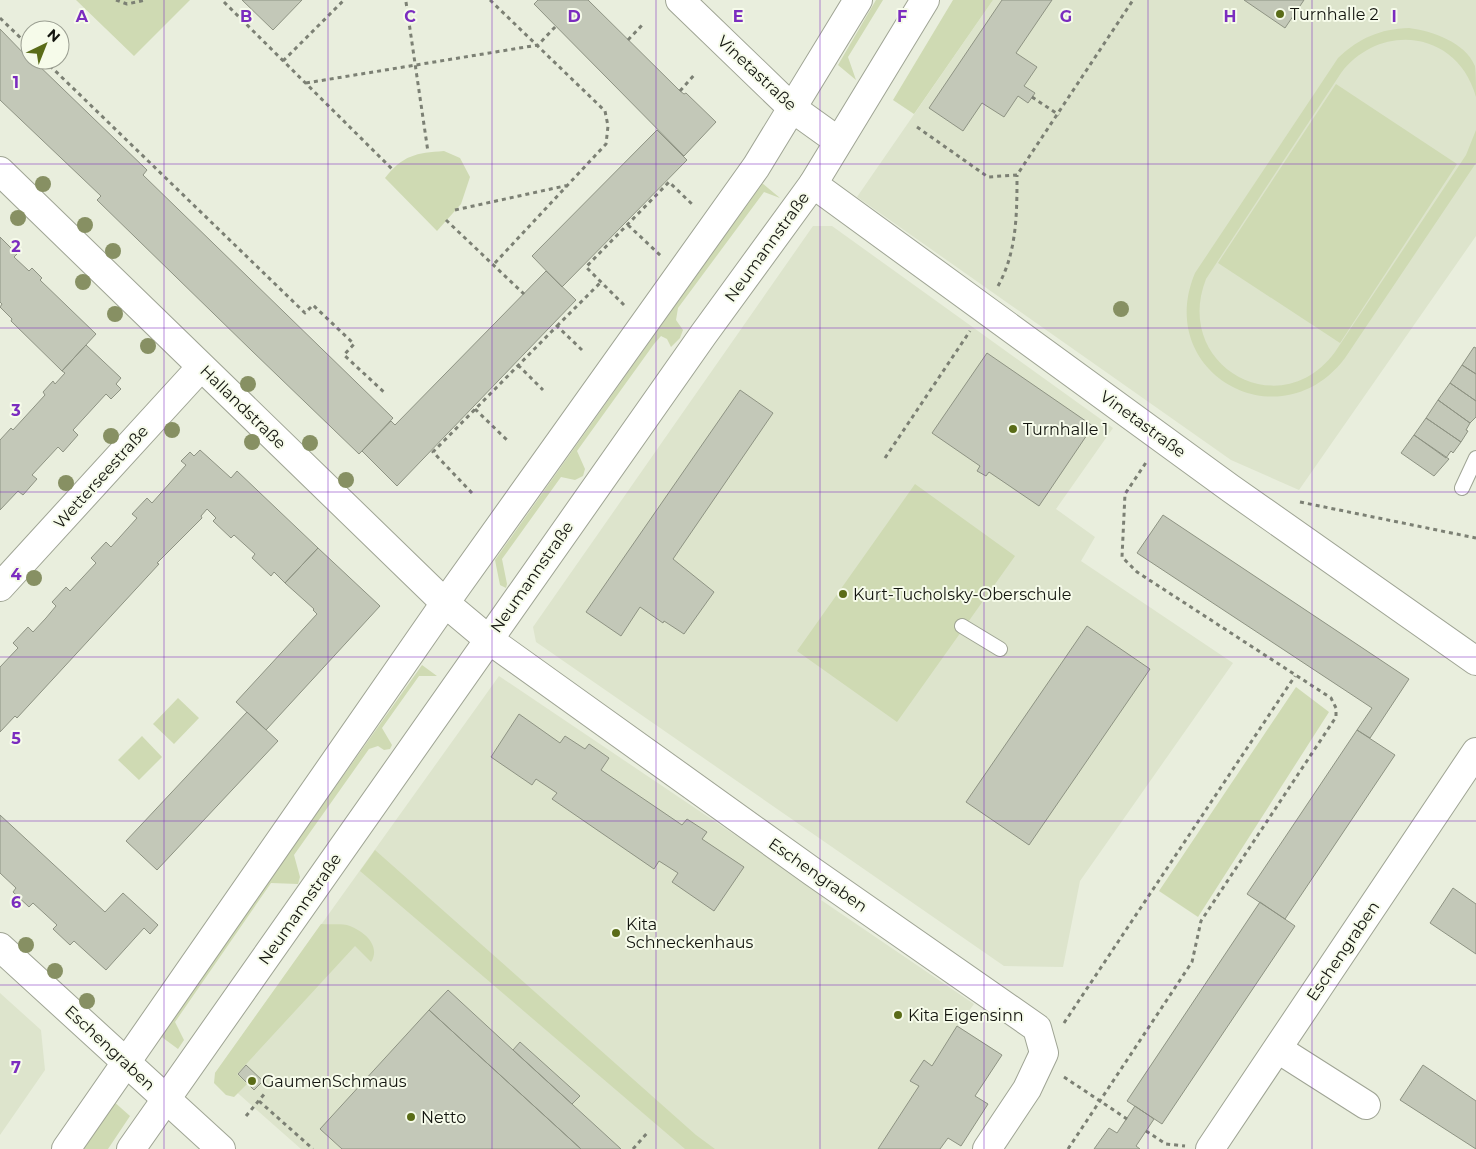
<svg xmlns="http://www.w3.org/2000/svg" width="1476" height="1149" font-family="Montserrat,sans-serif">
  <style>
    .built { fill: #dde4cc }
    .green { fill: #cfdab3 }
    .building { fill: #c3c8b8; stroke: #8e9383 }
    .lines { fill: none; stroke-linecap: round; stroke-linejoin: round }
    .service-casing { stroke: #9fa494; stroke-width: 16 }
    .minor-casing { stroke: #9fa494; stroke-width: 30 }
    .tertiary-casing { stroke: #9fa494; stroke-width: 30 }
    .path { stroke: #7c8074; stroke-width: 3; stroke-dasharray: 4 4; stroke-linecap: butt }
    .service { stroke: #fff; stroke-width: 14 }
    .minor { stroke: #fff; stroke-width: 28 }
    .tertiary { stroke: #fff; stroke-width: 28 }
    .tree { fill: #879063 }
    .grid { fill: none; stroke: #7b2cbf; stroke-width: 1; stroke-opacity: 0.55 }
    .poi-dot { fill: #5a6c18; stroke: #f6fbea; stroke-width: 2 }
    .labels { text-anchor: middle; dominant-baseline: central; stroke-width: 4; stroke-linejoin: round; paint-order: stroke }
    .poi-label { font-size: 16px; fill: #13150f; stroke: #f6fbea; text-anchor: start }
    .street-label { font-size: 16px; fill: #13150f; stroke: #f6fbea }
    .grid-label { font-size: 16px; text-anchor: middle; font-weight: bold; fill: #7b2cbf; stroke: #f6fbea; stroke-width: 4; stroke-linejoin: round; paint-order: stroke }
  </style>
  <rect width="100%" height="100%" fill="#e9eedd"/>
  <!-- built -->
  <path class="built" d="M 993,0 L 1476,0 L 1476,236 L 1299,490 L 1231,460 L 857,197 Z
    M 813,226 L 832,226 L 1113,428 L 1056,509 L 1095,537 L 1081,561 L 1233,663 L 1080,881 L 1063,967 L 1004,966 L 536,642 L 533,627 Z
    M 499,676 L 824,895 L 821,900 L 974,1004 L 958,1026 L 1002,1055 L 975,1096 L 988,1104 L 961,1146 L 948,1138 L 940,1149 L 301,1149 L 215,1073 Z
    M 0,993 L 41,1030 L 45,1070 L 0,1135 Z"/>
  <!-- green -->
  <path class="green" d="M 76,0 L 190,0 L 134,56 Z
    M 876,0 L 883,0 L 848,57 L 856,80 L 838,65 Z
    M 953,0 L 993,0 L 914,114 L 893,100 Z
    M 1409,28 C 1432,31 1465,42 1475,66 C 1476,74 1476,89 1476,97 C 1458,31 1381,21 1341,73 L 1206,279 C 1172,365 1280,427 1335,352 L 1466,155 L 1476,130 L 1476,163 L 1345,358 C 1280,444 1153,373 1195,273 L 1338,58 C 1359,38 1380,29 1409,28 Z
    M 1336,84 L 1457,164 L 1340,343 L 1218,263 Z
    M 444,151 L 460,158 L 470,177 L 461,204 L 437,231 L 385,178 C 403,155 416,153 444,151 Z
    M 762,183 L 780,198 L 764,192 L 678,308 L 676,320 L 683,330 L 680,338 L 671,347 L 667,339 L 661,336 L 654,344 L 577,451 L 585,469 L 583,476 L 575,480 L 561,477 L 502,559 L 507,584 L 506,588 L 500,585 L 495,560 Z
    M 915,484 L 1015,556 L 897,722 L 797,651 Z
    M 422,665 L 437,676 L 419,676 L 382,728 L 392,745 L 390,749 L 384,750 L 378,746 L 369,749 L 294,855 L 300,877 L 298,884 L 271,883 L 175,1022 L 184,1040 L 178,1049 L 159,1035 Z
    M 1296,687 L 1329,712 L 1198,917 L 1159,891 Z
    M 178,698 L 199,718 L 174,744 L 153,724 Z
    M 142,736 L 162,757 L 139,780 L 118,760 Z
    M 375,850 L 696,1135 L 715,1149 L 685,1149 L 360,871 Z
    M 321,924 C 330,925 342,923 350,926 C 365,932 381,946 371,962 L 355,946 L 237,1074 L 247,1084 L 234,1097 L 226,1095 L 214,1083 L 215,1073 Z
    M 112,1100 L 130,1116 L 108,1149 L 79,1149 Z"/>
  <!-- building -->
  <path class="building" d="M 242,0 L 302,0 L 273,30 Z
    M 538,0 L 588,0 L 680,91 L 684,94 L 686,93 L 716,122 L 684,156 L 534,4 Z
    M 1002,0 L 1052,0 L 1016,53 L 1037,67 L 1024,86 L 1035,93 L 1028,103 L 1018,96 L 1004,117 L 982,103 L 963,131 L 929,108 Z
    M 1244,0 L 1304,0 L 1285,28 Z
    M 0,29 L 30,60 L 33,60 L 147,170 L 143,175 L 393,418 L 362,451 L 359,454 L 252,351 L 97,200 L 101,196 L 0,100 Z
    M 657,130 L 687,160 L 562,287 L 532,256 Z
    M 0,237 L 17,254 L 14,257 L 29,271 L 32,268 L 42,278 L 40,280 L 96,334 L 62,371 L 11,321 L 12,319 L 0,307 L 2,304 L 0,302 Z
    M 546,271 L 576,300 L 397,486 L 362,451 L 391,421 L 395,425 Z
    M 86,345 L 121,378 L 116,384 L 121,389 L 111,399 L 106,394 L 73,430 L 78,435 L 63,452 L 58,447 L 32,475 L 37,479 L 23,495 L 18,491 L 0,510 L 0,440 L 11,428 L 13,430 L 45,395 L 43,392 L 53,381 L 55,384 L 65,373 L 62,371 Z
    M 1474,347 L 1476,348 L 1476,374 L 1462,365 Z
    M 987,353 L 1093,426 L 1039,506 L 989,472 L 986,476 L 977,471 L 980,466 L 932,433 Z
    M 1462,365 L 1476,374 L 1476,401 L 1450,383 Z
    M 1450,383 L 1476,401 L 1476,417 L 1470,423 L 1438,400 Z
    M 740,390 L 773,413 L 673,559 L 714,592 L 684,634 L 664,621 L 663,623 L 640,607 L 621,636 L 586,612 Z
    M 1438,400 L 1470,423 L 1466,430 L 1468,431 L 1461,442 L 1426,418 Z
    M 1426,418 L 1461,442 L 1453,453 L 1451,451 L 1446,458 L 1414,435 Z
    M 1414,435 L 1449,459 L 1434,476 L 1401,453 Z
    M 200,450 L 231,478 L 237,471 L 318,548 L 285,583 L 274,572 L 271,576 L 252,558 L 255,554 L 234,535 L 231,538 L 213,521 L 216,518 L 207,509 L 201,516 L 202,518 L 157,563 L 159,564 L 17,718 L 15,716 L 0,732 L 0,667 L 18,648 L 13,643 L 28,627 L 33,632 L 46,618 L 56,606 L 52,602 L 66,587 L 70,591 L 96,563 L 91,558 L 106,542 L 111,547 L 137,518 L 132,514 L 147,498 L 152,503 L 186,465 L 181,461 L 190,452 L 194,456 Z
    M 1163,515 L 1409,679 L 1370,738 L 1357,730 L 1372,708 L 1137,553 Z
    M 318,548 L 380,606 L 266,730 L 236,702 L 317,614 L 313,610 L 314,609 L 285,583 Z
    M 1087,626 L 1150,669 L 1029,845 L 966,802 Z
    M 247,712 L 278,741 L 157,870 L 126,841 Z
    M 519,714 L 560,743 L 565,736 L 585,749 L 589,744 L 609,758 L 601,770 L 682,825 L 687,819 L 707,832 L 702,839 L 744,867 L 714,911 L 672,882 L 678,873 L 659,861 L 654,869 L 552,799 L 557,793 L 536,779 L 532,785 L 491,757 Z
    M 1357,730 L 1395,755 L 1285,919 L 1247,894 Z
    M 0,815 L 105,912 L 123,893 L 158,925 L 150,934 L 144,928 L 106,970 L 74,941 L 70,945 L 53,929 L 57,925 L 33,903 L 29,907 L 13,892 L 16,888 L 0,873 Z
    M 1453,888 L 1476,904 L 1476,954 L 1430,923 Z
    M 1260,902 L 1295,926 L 1162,1124 L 1127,1101 Z
    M 448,990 L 513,1050 L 621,1149 L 581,1149 L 429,1010 Z
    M 429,1010 L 581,1149 L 342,1149 L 320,1129 Z
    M 957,1026 L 1002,1055 L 975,1096 L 988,1104 L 961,1146 L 948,1138 L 940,1149 L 878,1149 L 919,1086 L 910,1081 L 924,1060 L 932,1066 Z
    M 520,1042 L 580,1096 L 572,1104 L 513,1050 Z
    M 246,1065 L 263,1081 L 254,1090 L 238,1074 Z
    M 1423,1065 L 1476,1101 L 1476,1149 L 1400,1100 Z
    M 1135,1106 L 1154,1119 L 1136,1146 L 1140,1149 L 1094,1149 L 1109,1128 L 1117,1133 Z"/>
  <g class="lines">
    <!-- service casing -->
    <g class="service-casing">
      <path id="service" d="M 1462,488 L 1476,458
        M 962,626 L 1000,649"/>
    </g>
    <!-- minor casing -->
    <g class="minor-casing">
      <path id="minor" d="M 680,0 L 792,108 L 838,141
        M 0,171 L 445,603 L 488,639 L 813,872 L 1037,1028 L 1044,1053 L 1027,1089 L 987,1149
        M 813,184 L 1230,488 L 1476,661
        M 0,587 L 201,367
        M 0,947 L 221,1149
        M 1278,1049 L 1366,1105
        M 1210,1149 L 1476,752"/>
    </g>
    <!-- tertiary casing -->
    <g class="tertiary-casing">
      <path id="tertiary" d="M 66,1149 L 445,603 L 756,167 L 858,0
        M 131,1149 L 703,335 L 813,184 L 925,0"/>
    </g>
    <!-- path -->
    <path class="path" d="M 116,0 L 127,4 L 146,0
      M 490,0 L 605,111 L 608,126 L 606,144 L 493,265
      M 224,2 L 392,169
      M 406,2 L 428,152
      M 0,18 L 30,47
      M 628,40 L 644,23
      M 44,60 L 305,313 L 313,305 L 354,344 L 344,355 L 385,393
      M 283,61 L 344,0
      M 306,83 L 538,45 L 556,26
      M 680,91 L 695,74
      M 1032,97 L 1059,115
      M 917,127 L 988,177 L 1017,175 L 1133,0
      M 455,210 L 569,185
      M 446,220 L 524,294
      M 628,225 L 661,256
      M 998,286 C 1017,252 1017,213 1017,175
      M 624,305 L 586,267 L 669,182 L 694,206
      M 557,326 L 601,282
      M 518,365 L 543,390
      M 475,409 L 508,441
      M 885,458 L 970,331
      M 472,493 L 433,452 L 557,326 L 582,350
      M 1300,502 L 1476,538
      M 1064,1023 L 1295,676
      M 1064,1077 L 1127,1119
      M 259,1101 L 313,1149
      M 246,1116 L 266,1092
      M 1146,1131 L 1166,1144 L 1185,1146
      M 633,1149 L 648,1132
      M 1068,1149 L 1192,962 L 1201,921 L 1336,717 L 1336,708 L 1331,698 L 1137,572 L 1122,557 L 1125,494 L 1147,461"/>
    <!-- service -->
    <use href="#service" class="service"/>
    <!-- minor -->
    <use href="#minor" class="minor"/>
    <!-- tertiary -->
    <use href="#tertiary" class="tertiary"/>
  </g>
  <!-- trees -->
  <g class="tree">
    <circle cx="43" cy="184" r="8"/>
    <circle cx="18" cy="218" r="8"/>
    <circle cx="85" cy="225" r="8"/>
    <circle cx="113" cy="251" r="8"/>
    <circle cx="83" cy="282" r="8"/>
    <circle cx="1121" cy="309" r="8"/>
    <circle cx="115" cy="314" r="8"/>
    <circle cx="148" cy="346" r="8"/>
    <circle cx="248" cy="384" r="8"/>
    <circle cx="172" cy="430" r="8"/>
    <circle cx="111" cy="436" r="8"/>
    <circle cx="252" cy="442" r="8"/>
    <circle cx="310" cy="443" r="8"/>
    <circle cx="346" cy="480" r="8"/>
    <circle cx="66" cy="483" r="8"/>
    <circle cx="34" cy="578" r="8"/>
    <circle cx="26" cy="945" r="8"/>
    <circle cx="55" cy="971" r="8"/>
    <circle cx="87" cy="1001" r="8"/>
  </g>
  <!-- grid -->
  <path class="grid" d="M 164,0 L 164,1149M 328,0 L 328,1149M 492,0 L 492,1149M 656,0 L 656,1149M 820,0 L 820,1149M 984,0 L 984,1149M 1148,0 L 1148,1149M 1312,0 L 1312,1149M 0,164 L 1476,164M 0,328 L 1476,328M 0,492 L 1476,492M 0,657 L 1476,657M 0,821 L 1476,821M 0,985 L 1476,985"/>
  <!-- markers -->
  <g class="poi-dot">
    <circle cx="1280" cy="14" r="5"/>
    <circle cx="1013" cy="429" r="5"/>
    <circle cx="843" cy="594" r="5"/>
    <circle cx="616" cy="933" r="5"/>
    <circle cx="898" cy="1015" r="5"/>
    <circle cx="252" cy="1081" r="5"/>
    <circle cx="411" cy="1117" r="5"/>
  </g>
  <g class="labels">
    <!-- poi labels -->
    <g class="poi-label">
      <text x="1290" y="14">Turnhalle 2</text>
      <text x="1023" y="429">Turnhalle 1</text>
      <text x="853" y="594">Kurt-Tucholsky-Oberschule</text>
      <text x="626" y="924">Kita<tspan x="626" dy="18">Schneckenhaus</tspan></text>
      <text x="908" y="1015">Kita Eigensinn</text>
      <text x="262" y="1081">GaumenSchmaus</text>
      <text x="421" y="1117">Netto</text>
    </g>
    <!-- street labels -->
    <g class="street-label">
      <text transform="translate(757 73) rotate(43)">Vinetastraße</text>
      <text transform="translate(767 247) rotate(-54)">Neumannstraße</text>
      <text transform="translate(243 407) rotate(44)">Hallandstraße</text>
      <text transform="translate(1143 424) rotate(36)">Vinetastraße</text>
      <text transform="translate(101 477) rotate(-48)">Wetterseestraße</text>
      <text transform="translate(532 577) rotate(-55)">Neumannstraße</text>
      <text transform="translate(818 875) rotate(35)">Eschengraben</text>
      <text transform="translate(300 909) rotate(-55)">Neumannstraße</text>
      <text transform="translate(1343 951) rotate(-56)">Eschengraben</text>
      <text transform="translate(110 1048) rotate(43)">Eschengraben</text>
    </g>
  </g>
  <g class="grid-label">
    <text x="82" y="22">A</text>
    <text x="246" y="22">B</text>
    <text x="410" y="22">C</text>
    <text x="574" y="22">D</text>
    <text x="738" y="22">E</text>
    <text x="902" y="22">F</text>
    <text x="1066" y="22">G</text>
    <text x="1230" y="22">H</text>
    <text x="1394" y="22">I</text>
    <text x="16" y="88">1</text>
    <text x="16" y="252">2</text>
    <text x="16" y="416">3</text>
    <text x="16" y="580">4</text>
    <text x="16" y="744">5</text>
    <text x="16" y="908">6</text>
    <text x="16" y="1073">7</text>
  </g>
  <!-- north arrow -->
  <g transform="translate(45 45) rotate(43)"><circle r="24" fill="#f6fbea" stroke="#9b9f92"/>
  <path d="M0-4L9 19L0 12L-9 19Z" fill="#5a6c18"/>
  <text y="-8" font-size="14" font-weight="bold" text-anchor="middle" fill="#13150f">N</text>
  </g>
</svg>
